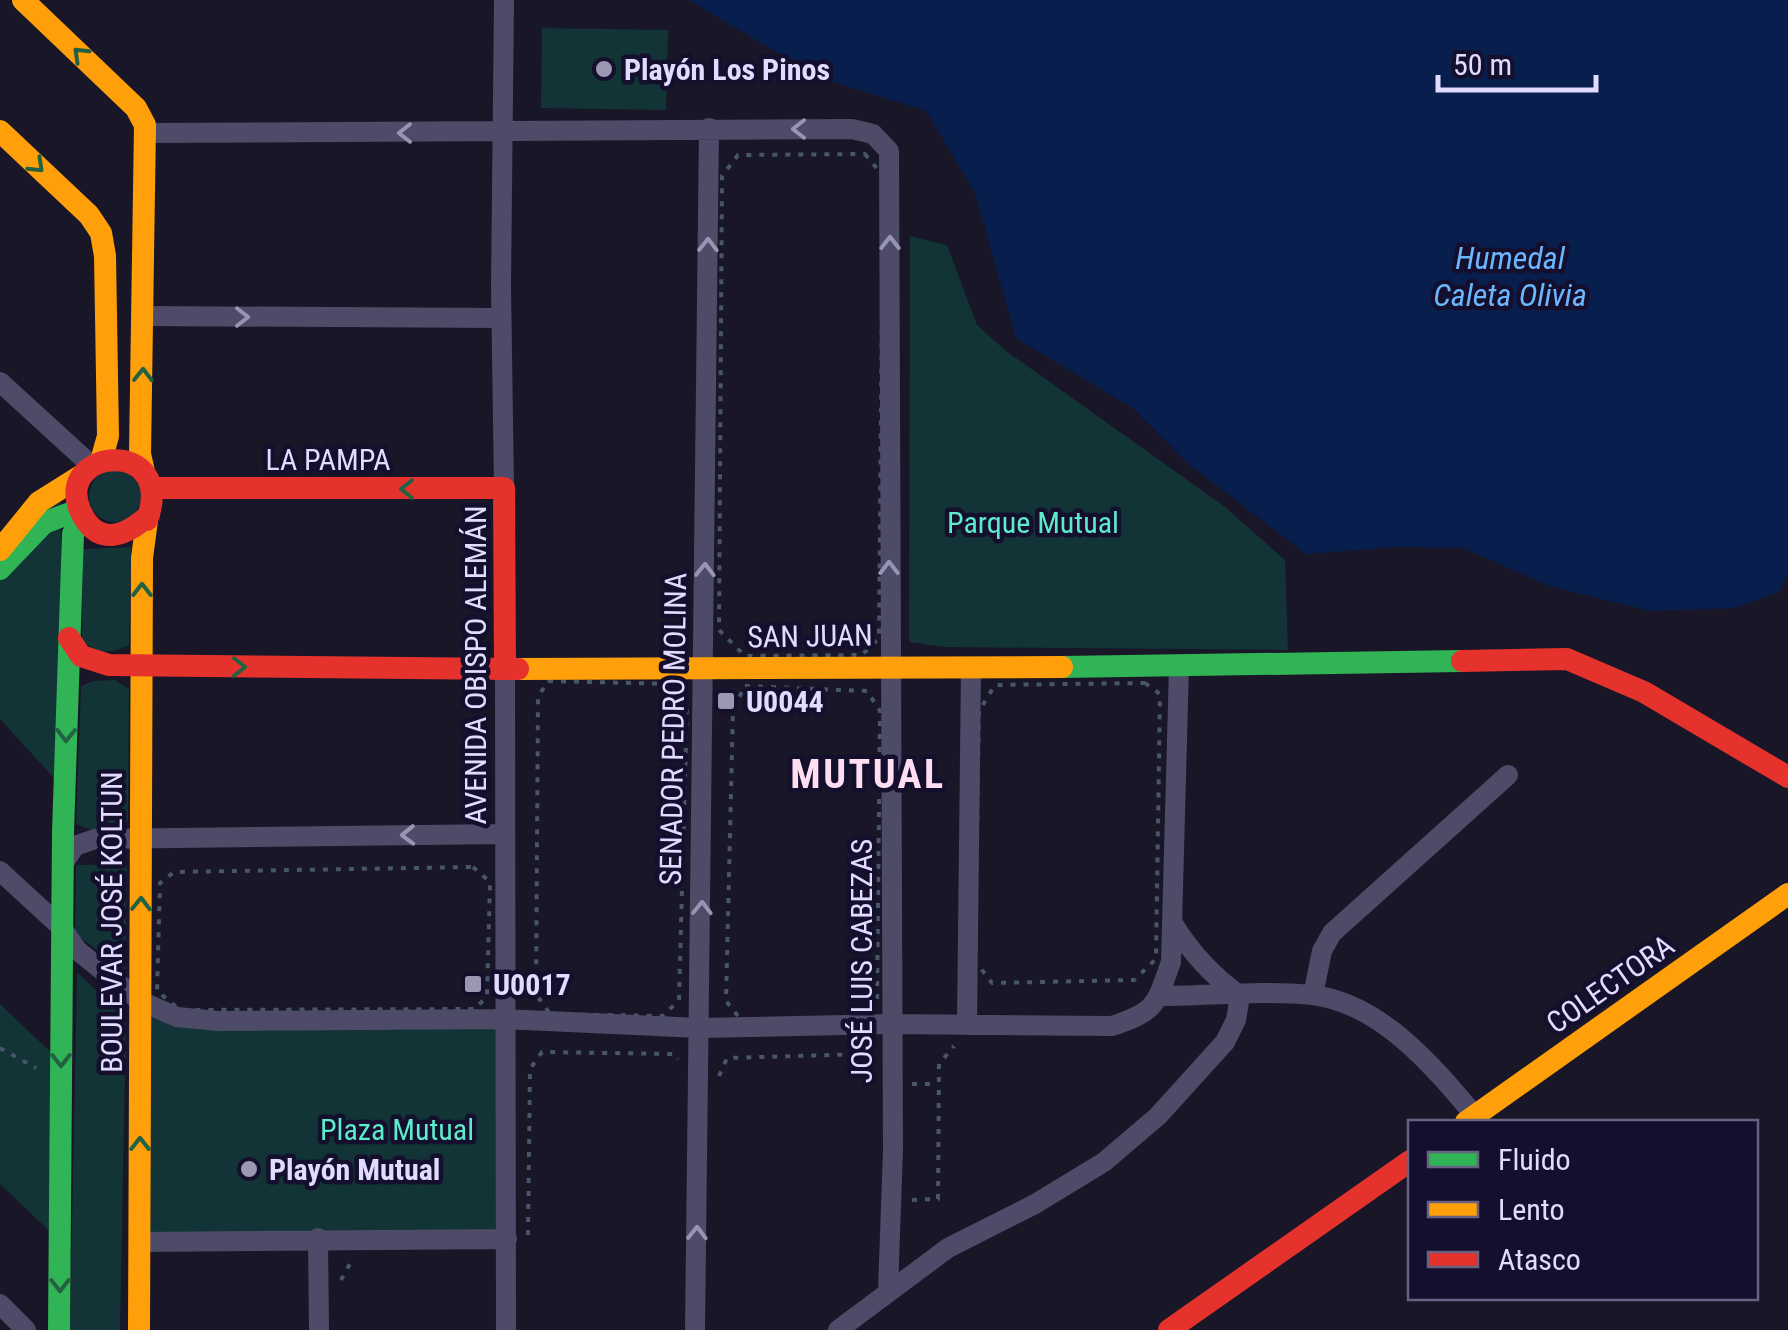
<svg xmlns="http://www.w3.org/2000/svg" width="1788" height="1330" font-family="'Roboto Condensed',sans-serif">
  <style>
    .green { fill: #123436 }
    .water { fill: #081e4d }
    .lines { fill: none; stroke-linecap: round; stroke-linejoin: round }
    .path { stroke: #475668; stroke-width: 4; stroke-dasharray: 5 8; stroke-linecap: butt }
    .street { stroke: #4d4b68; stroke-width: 20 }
    .fast { stroke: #30b455; stroke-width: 22 }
    .slow { stroke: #ff9f0a; stroke-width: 22 }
    .jam { stroke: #e5322d; stroke-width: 22 }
    .oneway { stroke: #226242 }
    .oneway2 { stroke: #9794b4 }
    .poi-dot { fill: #9b97b3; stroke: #150f2e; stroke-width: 4 }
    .labels { text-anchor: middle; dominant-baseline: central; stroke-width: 9; stroke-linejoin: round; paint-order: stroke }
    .poi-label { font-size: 30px; font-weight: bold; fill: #e1dcff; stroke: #150f2e; text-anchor: start }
    .street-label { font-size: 30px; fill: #e1dcff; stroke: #150f2e }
    .park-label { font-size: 30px; fill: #5ceccb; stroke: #150f2e }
    .water-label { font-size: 32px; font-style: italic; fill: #6ab7ff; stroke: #150f2e }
    .district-label { font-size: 40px; font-weight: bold; letter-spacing: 2.5px; fill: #ffdef2; stroke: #150f2e }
  </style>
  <rect width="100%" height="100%" fill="#191627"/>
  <!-- green -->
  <path class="green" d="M 542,28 L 668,30 L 666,110 L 541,108 Z
    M 910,236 L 947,245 L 977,325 L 1006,351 L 1225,507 L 1285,560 L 1288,650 L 946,647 L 909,642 Z
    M89 496a26 26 0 1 1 52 0a26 26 0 1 1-52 0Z
    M 60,488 L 65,790 L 0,719 L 0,550 Z
    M 131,547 L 129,645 C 112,654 98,654 82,641 L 83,549 Z
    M 115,680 L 129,689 L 128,821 L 119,830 L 94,831 L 76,824 L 81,686 L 93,681 Z
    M 76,865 L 127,865 L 125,970 L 75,934 Z
    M 77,972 L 126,1019 L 120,1330 L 70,1330 Z
    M 140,1001 L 177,1017 L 505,1019 L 507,1239 L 140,1242 Z
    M 0,1004 L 61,1062 L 60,1241 L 0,1184 Z"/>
  <!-- water -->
  <path class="water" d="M 689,0 L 1788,0 L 1788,575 L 1779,592 L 1735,608 L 1651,611 L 1549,586 L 1463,548 L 1395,547 L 1306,554 L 1186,462 L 1134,409 L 1016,338 L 975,193 L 926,111 L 818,77 Z"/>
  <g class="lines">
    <!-- path -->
    <path class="path" d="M 865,154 L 883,176 L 879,638 L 862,655 L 745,656 L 719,630 L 722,176 L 738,155 Z
      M 548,681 L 676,684 L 687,703 L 679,1000 L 663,1016 L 550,1014 L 536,994 L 538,697 Z
      M 1145,683 L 1160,694 L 1156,959 L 1134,980 L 992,983 L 975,961 L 979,711 L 995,685 Z
      M 745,686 L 867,691 L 880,711 L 877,1003 L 859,1018 L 742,1021 L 726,1001 L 733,709 Z
      M 473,867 L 490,882 L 487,996 L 475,1009 L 180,1010 L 157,991 L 160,883 L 174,872 Z
      M 0,1048 L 36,1068
      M 719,1076 L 727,1058 L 865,1054 L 871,1060
      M 912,1084 L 937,1084
      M 912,1200 L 938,1199 L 939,1064 L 954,1046
      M 528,1235 L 530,1069 L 542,1052 L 675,1054 L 678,1059
      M 341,1280 L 351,1262"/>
    <!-- street -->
    <path class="street" d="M 504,0 L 501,286 L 504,488
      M 146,133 L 852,129 L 873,134 L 889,151 L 893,1150 L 888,1290
      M 144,316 L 501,318
      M 0,382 L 92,466
      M 505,669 L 506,1330
      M 63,864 L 75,846 L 95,839 L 505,834
      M 0,871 L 62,928 L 77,950 L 140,1001 L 177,1017 L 218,1021 L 505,1019 L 700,1028 L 892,1024 L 1112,1026 C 1157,1011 1155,1006 1171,962 L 1179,666
      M 1313,995 L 1322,951 L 1332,933 L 1508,775
      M 1159,996 C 1208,996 1264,990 1312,995 C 1381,1003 1434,1067 1475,1116
      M 967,1025 L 971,667
      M 318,1238 L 319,1330
      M 140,1242 L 507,1239
      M 0,1304 L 26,1330
      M 695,1330 L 709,128
      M 838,1330 L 948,1248 L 1035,1204 L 1104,1162 L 1158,1116 L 1225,1042 L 1236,1020 L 1240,996 C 1212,975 1193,955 1174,925"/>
    <!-- fast -->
    <path class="fast" d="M 0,569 L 44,523 L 78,510
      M 1062,667 L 1462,661
      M 59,1330 L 63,832 L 73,534 L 82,518"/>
    <!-- slow -->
    <path class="slow" d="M 23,0 L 136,108 L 145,125 L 140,454 L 144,472
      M 0,131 L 89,215 L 101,233 L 105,256 L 108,436 L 101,461
      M 0,550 L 39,502 L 82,475
      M 518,669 L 1062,667
      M 1466,1122 L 1788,894
      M 139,1330 L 142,558 L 147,520"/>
    <!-- jam -->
    <path class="jam" d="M 152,488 L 504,488 L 505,669
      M 147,520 C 177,437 54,447 80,510 C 97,548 125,537 149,515
      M 69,638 L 81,656 L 109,665 L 518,669
      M 1462,661 L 1567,659 L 1644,692 L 1788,777
      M 1169,1330 L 1410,1161"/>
  </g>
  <!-- one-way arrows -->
  <defs><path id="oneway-chevron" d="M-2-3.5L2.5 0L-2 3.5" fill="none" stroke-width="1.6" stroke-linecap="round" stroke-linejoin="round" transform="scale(2.5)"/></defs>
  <g class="oneway">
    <use href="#oneway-chevron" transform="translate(80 54) rotate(-136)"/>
    <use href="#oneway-chevron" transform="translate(37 166) rotate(44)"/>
    <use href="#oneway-chevron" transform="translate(143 375) rotate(-89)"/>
    <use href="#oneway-chevron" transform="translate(407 489) rotate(180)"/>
    <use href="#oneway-chevron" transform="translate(142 590) rotate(-90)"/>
    <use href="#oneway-chevron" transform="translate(239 667)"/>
    <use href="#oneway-chevron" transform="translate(66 735) rotate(91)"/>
    <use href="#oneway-chevron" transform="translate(141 904) rotate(-89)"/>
    <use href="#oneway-chevron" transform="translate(61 1060) rotate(90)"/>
    <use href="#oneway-chevron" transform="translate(140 1144) rotate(-90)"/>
    <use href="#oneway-chevron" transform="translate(60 1285) rotate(90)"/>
  </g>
  <g class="oneway2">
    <use href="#oneway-chevron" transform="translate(799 129) rotate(-180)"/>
    <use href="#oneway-chevron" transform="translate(405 133) rotate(180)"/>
    <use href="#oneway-chevron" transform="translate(890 243) rotate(-90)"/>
    <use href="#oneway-chevron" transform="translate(708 245) rotate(-89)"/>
    <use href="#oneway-chevron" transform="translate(242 317)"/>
    <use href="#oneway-chevron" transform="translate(889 568) rotate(-90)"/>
    <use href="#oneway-chevron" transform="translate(705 570) rotate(-89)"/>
    <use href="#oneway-chevron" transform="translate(408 835) rotate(179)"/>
    <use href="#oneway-chevron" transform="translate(702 908) rotate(-89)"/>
    <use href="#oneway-chevron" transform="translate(697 1233) rotate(-89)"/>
  </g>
  <!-- markers -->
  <g class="poi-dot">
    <circle cx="604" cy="69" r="10"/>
    <rect x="716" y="691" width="20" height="20" rx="5"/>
    <rect x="463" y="974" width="20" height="20" rx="5"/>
    <circle cx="249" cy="1169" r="10"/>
  </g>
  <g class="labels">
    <!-- poi labels -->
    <g class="poi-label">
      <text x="624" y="69">Playón Los Pinos</text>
      <text x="746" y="701">U0044</text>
      <text x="493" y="984">U0017</text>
      <text x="269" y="1169">Playón Mutual</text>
    </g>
    <!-- street labels -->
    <g class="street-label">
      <text x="328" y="459">LA PAMPA</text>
      <text transform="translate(810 636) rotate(-1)">SAN JUAN</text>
      <text transform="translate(475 665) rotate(-90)">AVENIDA OBISPO ALEMÁN</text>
      <text transform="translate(673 729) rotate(-89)">SENADOR PEDRO MOLINA</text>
      <text transform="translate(111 922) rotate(-90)">BOULEVAR JOSÉ KOLTUN</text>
      <text transform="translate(861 961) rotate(-90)">JOSÉ LUIS CABEZAS</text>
      <text transform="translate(1610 984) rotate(-35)">COLECTORA</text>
    </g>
    <!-- park labels -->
    <g class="park-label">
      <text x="1033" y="522">Parque Mutual</text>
      <text x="397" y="1129">Plaza Mutual</text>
    </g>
    <!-- water labels -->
    <g class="water-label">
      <text x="1510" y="258">Humedal<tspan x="1510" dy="37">Caleta Olivia</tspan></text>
    </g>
    <!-- district labels -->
    <g class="district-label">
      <text x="868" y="774">MUTUAL</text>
    </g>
  </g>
  <!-- legend -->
  <rect x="1408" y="1120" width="350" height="180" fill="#150f2e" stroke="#676182" stroke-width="2.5"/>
  <rect x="1428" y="1152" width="50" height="15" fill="#30b455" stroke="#676182" stroke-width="2.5"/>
  <text x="1498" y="1170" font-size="30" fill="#e1dcff">Fluido</text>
  <rect x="1428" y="1202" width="50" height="15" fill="#ff9f0a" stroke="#676182" stroke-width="2.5"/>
  <text x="1498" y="1220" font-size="30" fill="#e1dcff">Lento</text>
  <rect x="1428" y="1252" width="50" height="15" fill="#e5322d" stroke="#676182" stroke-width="2.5"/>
  <text x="1498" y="1270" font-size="30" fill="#e1dcff">Atasco</text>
  <!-- scale -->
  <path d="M1438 75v15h158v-15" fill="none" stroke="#e1dcff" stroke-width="5"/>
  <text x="1453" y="75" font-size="30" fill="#e1dcff" stroke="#150f2e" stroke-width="8" paint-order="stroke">50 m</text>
</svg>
